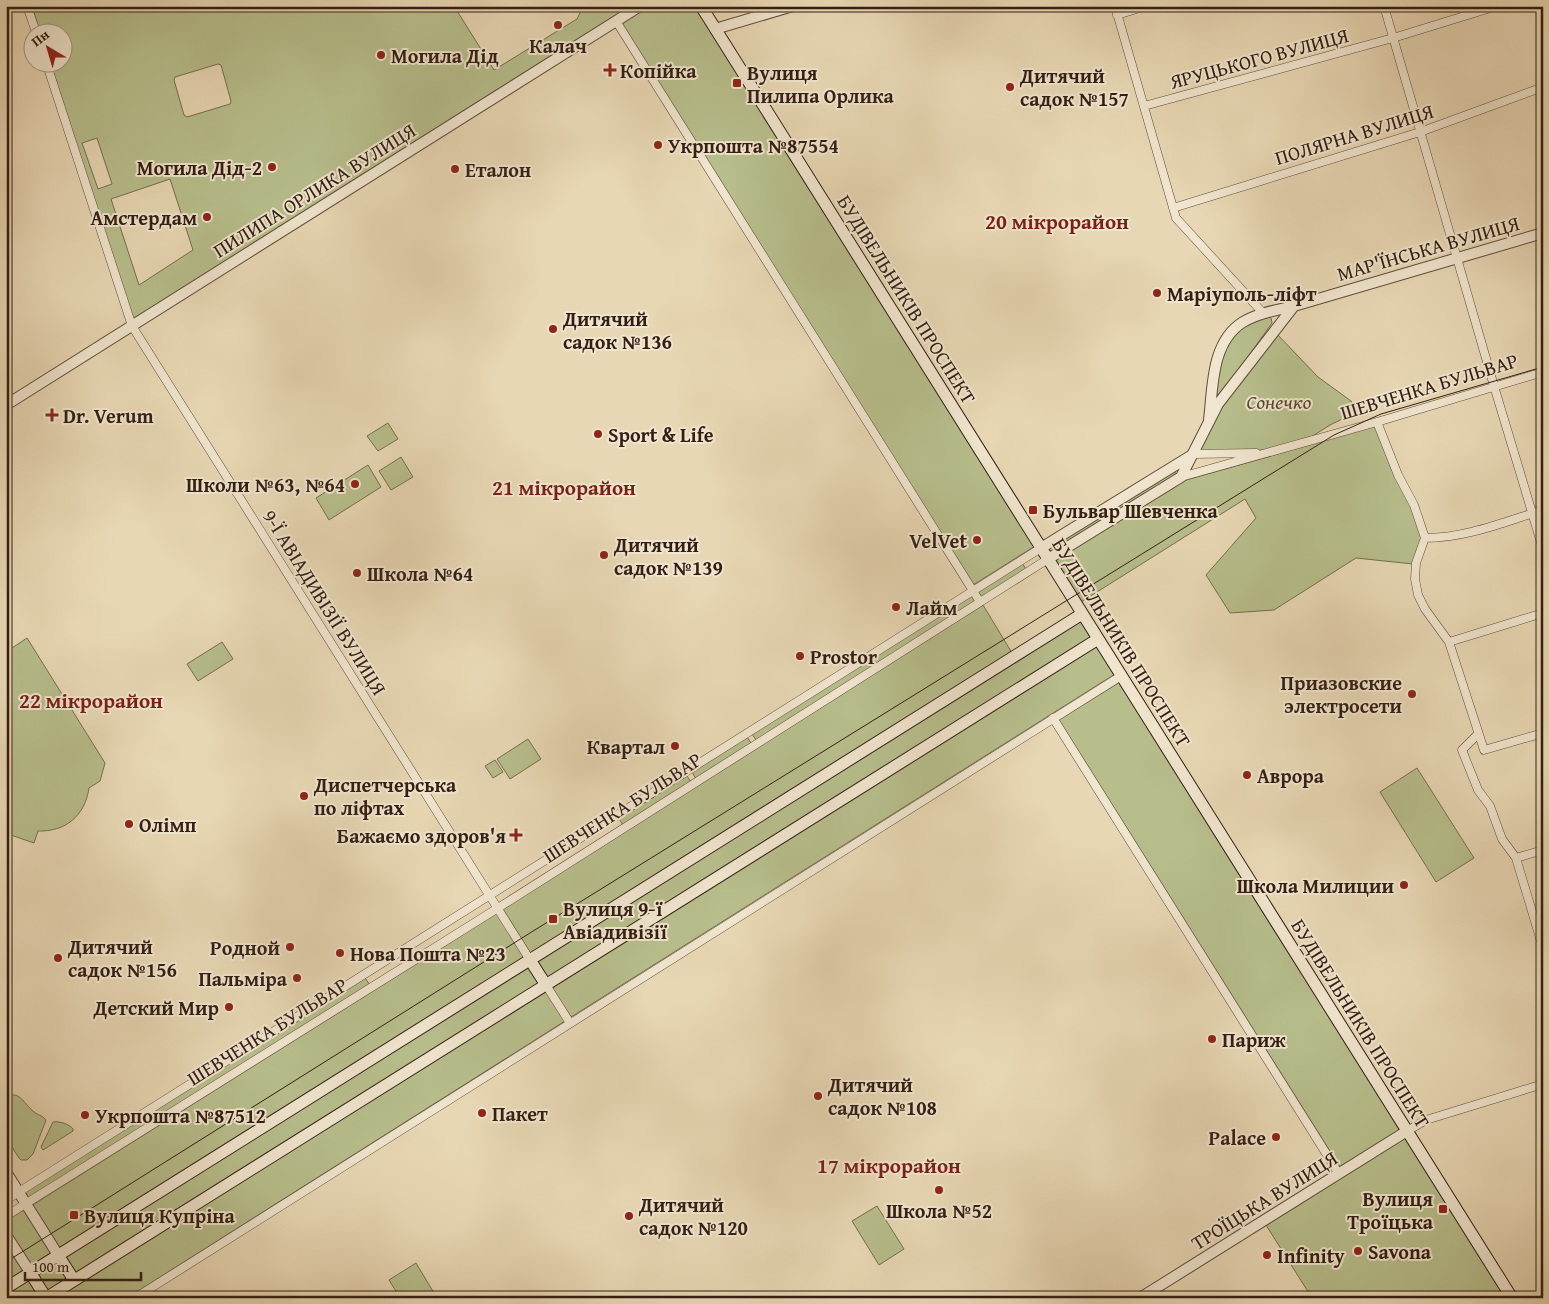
<svg xmlns="http://www.w3.org/2000/svg" width="1549" height="1304" font-family="'Gentium Book Plus',serif">
  <style>
    .green { fill: #b7be8c; stroke: #756e50; fill-rule: evenodd }
    .lines { fill: none; stroke-linecap: round; stroke-linejoin: round }
    .minor-casing { stroke: #604c3b; stroke-width: 9 }
    .tertiary-casing { stroke: #604c3b; stroke-width: 12 }
    .secondary-casing { stroke: #331e13; stroke-width: 13 }
    .minor { stroke: #f0e5ce; stroke-width: 8 }
    .tertiary { stroke: #f0e5ce; stroke-width: 10 }
    .secondary { stroke: #f0e5ce; stroke-width: 11 }
    .tram { stroke: #331e13; stroke-width: 1 }
    .poi-dot { fill: #8f2418; stroke: #f0e5ce; stroke-width: 2 }
    .labels { text-anchor: middle; dominant-baseline: central; stroke-width: 4; stroke-linejoin: round; paint-order: stroke }
    .poi-label { font-size: 20px; font-weight: bold; fill: #331e13; stroke: #f0e5ce; text-anchor: start }
    .street-label { font-size: 20px; fill: #331e13; stroke: #f0e5ce }
    .park-label { font-size: 20px; font-style: italic; fill: #544631; stroke: #f0e5ce }
    .neighbourhood-label { font-size: 21px; font-weight: bold; fill: #7a1f14; stroke: #f0e5ce }
  </style>
  <rect width="100%" height="100%" fill="#e8d7b4"/>
  <filter id="stains"><feTurbulence type="fractalNoise" baseFrequency=".004" numOctaves="4"/><feColorMatrix values="0 0 0 0 .2 0 0 0 0 .09 0 0 0 0 .02 0 0 0 .5 -.17"/></filter>
  <radialGradient id="worn" r=".72"><stop offset=".6" stop-color="#630" stop-opacity="0"/><stop offset="1" stop-color="#630" stop-opacity=".3"/></radialGradient>
  <!-- green -->
  <path class="green" d="M 32,6 L 454,6 L 494,70 L 577,19 L 580,13 L 580,6 L 630,6 L 133,319 L 50,63 L 62,62 L 62,32 L 40,32 ZM 218,64 L 221,65 L 231,101 L 230,104 L 187,117 L 184,115 L 174,80 L 175,77 ZM 97,138 L 112,184 L 98,189 L 82,143 ZM 170,179 L 193,250 L 139,285 L 111,199 Z
    M 648,6 L 695,6 L 1035,546 L 973,585 L 621,23 Z
    M 1267,316 L 1271,318 L 1272,323 L 1215,403 C 1219,374 1219,343 1245,325 C 1251,321 1260,319 1267,316 Z
    M 1275,332 L 1318,377 L 1351,401 L 1359,411 L 1330,425 L 1311,437 L 1267,450 L 1197,451 L 1212,420 Z
    M 388,423 L 398,439 L 378,451 L 367,436 Z
    M 1375,426 L 1412,506 L 1422,538 L 1413,564 L 1356,558 L 1274,610 L 1230,613 L 1206,575 L 1256,518 L 1245,499 L 1081,602 L 1054,560 L 1183,481 Z
    M 401,457 L 413,477 L 391,490 L 379,471 Z
    M 368,465 L 381,487 L 329,520 L 316,498 Z
    M 1173,469 L 1177,476 L 1068,544 L 1064,537 Z
    M 1022,563 L 1026,569 L 981,598 L 977,591 Z
    M 972,594 L 976,601 L 756,740 L 752,734 Z
    M 983,605 L 1012,653 L 531,954 L 503,909 Z
    M 1081,620 L 1092,638 L 547,979 L 535,961 Z
    M 27,638 L 105,763 L 100,781 L 89,788 C 85,816 65,832 38,831 L 34,843 L 8,834 L 6,832 L 6,652 Z
    M 222,642 L 233,659 L 198,681 L 187,664 Z
    M 1097,645 L 1115,674 L 571,1017 L 551,986 Z
    M 1120,682 L 1401,1129 L 1340,1167 L 1059,720 Z
    M 747,737 L 751,743 L 696,779 L 692,772 Z
    M 528,739 L 541,759 L 510,779 L 497,759 Z
    M 495,760 L 503,772 L 493,778 L 485,766 Z
    M 1417,768 L 1474,858 L 1436,882 L 1380,792 Z
    M 687,776 L 691,782 L 623,825 L 619,819 Z
    M 497,913 L 525,958 L 59,1249 L 31,1206 Z
    M 529,965 L 541,983 L 75,1275 L 63,1257 Z
    M 365,978 L 370,985 L 27,1200 L 23,1193 Z
    M 545,990 L 565,1021 L 127,1298 L 53,1298 Z
    M 10,1095 C 21,1093 25,1105 33,1111 C 37,1115 42,1115 46,1120 L 33,1154 L 27,1160 L 21,1160 L 19,1158 L 6,1138 L 6,1103 Z
    M 53,1122 C 60,1121 69,1124 73,1129 L 73,1131 L 43,1150 L 41,1147 Z
    M 1405,1137 L 1506,1298 L 1312,1298 L 1266,1225 Z
    M 877,1206 L 904,1249 L 879,1265 L 852,1221 Z
    M 26,1209 L 54,1253 L 31,1267 L 6,1228 L 6,1220 Z
    M 6,1240 L 25,1271 L 6,1282 Z
    M 58,1260 L 69,1278 L 47,1292 L 35,1274 Z
    M 416,1263 L 437,1298 L 400,1298 L 389,1280 Z
    M 29,1278 L 41,1296 L 38,1298 L 6,1298 L 6,1292 Z"/>
  <g class="lines">
    <!-- minor casing -->
    <g class="minor-casing">
      <path id="minor" d="M 27,6 L 36,32
        M 1115,6 L 1176,218 L 1263,313
        M 1384,6 L 1494,386 L 1543,549
        M 1117,15 L 1146,6
        M 616,21 L 980,602
        M 46,62 L 132,326 L 530,960
        M 1144,106 L 1393,38 L 1497,6
        M 1173,208 L 1420,132 L 1543,87
        M 1377,422 L 1398,475 L 1414,505 L 1425,538 L 1416,563 L 1415,579 L 1418,595 L 1425,609 L 1449,642 L 1484,750 L 1543,733
        M 1192,454 L 1256,453
        M 1181,477 L 1377,422 L 1543,372
        M 1425,538 C 1466,538 1504,522 1543,510
        M 1449,642 L 1543,613
        M 1053,718 L 1339,1174
        M 1478,734 L 1462,750 L 1478,790 L 1490,806 L 1502,839 L 1516,858 L 1543,948
        M 1516,858 L 1543,850
        M 546,985 L 570,1023
        M 1407,1131 L 1426,1120 L 1543,1084
        M 6,1200 L 1041,548
        M 6,1216 L 498,908 L 1048,559
        M 135,1298 L 1121,676"/>
    </g>
    <!-- tertiary casing -->
    <g class="tertiary-casing">
      <path id="tertiary" d="M 715,29 L 793,6
        M 6,405 L 640,6
        M 1209,420 C 1213,387 1211,342 1243,322 C 1258,313 1277,310 1294,306 L 1543,233
        M 1041,548 L 1192,455
        M 1048,559 L 1181,477 L 1218,404 L 1294,306
        M 6,1172 L 58,1255
        M 6,1235 L 30,1272
        M 1140,1298 L 1407,1131"/>
    </g>
    <!-- secondary casing -->
    <g class="secondary-casing">
      <path id="secondary" d="M 701,6 L 1512,1298
        M 530,960 L 546,985
        M 58,1255 L 74,1280
        M 30,1272 L 46,1298
        M 6,1288 L 1082,614
        M 46,1298 L 1098,639"/>
    </g>
    <!-- minor -->
    <use href="#minor" class="minor"/>
    <!-- tertiary -->
    <use href="#tertiary" class="tertiary"/>
    <!-- secondary -->
    <use href="#secondary" class="secondary"/>
    <!-- tram -->
    <path class="tram" d="M 6,1262 L 530,933 L 1334,435 L 1381,414 L 1543,367"/>
  </g>
  <!-- markers -->
  <g class="poi-dot">
    <circle cx="558" cy="25" r="5"/>
    <circle cx="381" cy="55" r="5"/>
    <path d="M607.5 62.5h5v5h5v5h-5v5h-5v-5h-5v-5h5z"/>
    <rect x="732" y="78" width="10" height="10" rx="2.5"/>
    <circle cx="1010" cy="87" r="5"/>
    <circle cx="658" cy="145" r="5"/>
    <circle cx="272" cy="167" r="5"/>
    <circle cx="455" cy="169" r="5"/>
    <circle cx="207" cy="217" r="5"/>
    <circle cx="1157" cy="293" r="5"/>
    <circle cx="553" cy="329" r="5"/>
    <path d="M49.5 407.5h5v5h5v5h-5v5h-5v-5h-5v-5h5z"/>
    <circle cx="598" cy="434" r="5"/>
    <circle cx="355" cy="484" r="5"/>
    <rect x="1028" y="505" width="10" height="10" rx="2.5"/>
    <circle cx="977" cy="540" r="5"/>
    <circle cx="604" cy="555" r="5"/>
    <circle cx="357" cy="573" r="5"/>
    <circle cx="896" cy="607" r="5"/>
    <circle cx="800" cy="656" r="5"/>
    <circle cx="1412" cy="694" r="5"/>
    <circle cx="675" cy="746" r="5"/>
    <circle cx="1247" cy="775" r="5"/>
    <circle cx="304" cy="796" r="5"/>
    <circle cx="129" cy="824" r="5"/>
    <path d="M513.5 827.5h5v5h5v5h-5v5h-5v-5h-5v-5h5z"/>
    <circle cx="1404" cy="885" r="5"/>
    <rect x="548" y="914" width="10" height="10" rx="2.5"/>
    <circle cx="290" cy="947" r="5"/>
    <circle cx="340" cy="953" r="5"/>
    <circle cx="58" cy="958" r="5"/>
    <circle cx="297" cy="978" r="5"/>
    <circle cx="229" cy="1007" r="5"/>
    <circle cx="1212" cy="1039" r="5"/>
    <circle cx="818" cy="1096" r="5"/>
    <circle cx="482" cy="1113" r="5"/>
    <circle cx="85" cy="1115" r="5"/>
    <circle cx="1276" cy="1137" r="5"/>
    <circle cx="939" cy="1190" r="5"/>
    <rect x="1438" y="1204" width="10" height="10" rx="2.5"/>
    <rect x="69" y="1210" width="10" height="10" rx="2.5"/>
    <circle cx="629" cy="1216" r="5"/>
    <circle cx="1358" cy="1251" r="5"/>
    <circle cx="1267" cy="1255" r="5"/>
  </g>
  <g class="labels">
    <!-- poi labels -->
    <g class="poi-label">
      <text x="558" y="45" text-anchor="middle">Калач</text>
      <text x="391" y="55">Могила Дiд</text>
      <text x="620" y="70">Копійка</text>
      <text x="747" y="72">Вулиця<tspan x="747" dy="23">Пилипа Орлика</tspan></text>
      <text x="1020" y="75">Дитячий<tspan x="1020" dy="23">садок №157</tspan></text>
      <text x="668" y="145">Укрпошта №87554</text>
      <text x="262" y="167" text-anchor="end">Могила Дiд-2</text>
      <text x="465" y="169">Еталон</text>
      <text x="197" y="217" text-anchor="end">Амстердам</text>
      <text x="1167" y="293">Маріуполь-ліфт</text>
      <text x="563" y="318">Дитячий<tspan x="563" dy="23">садок №136</tspan></text>
      <text x="63" y="415">Dr. Verum</text>
      <text x="608" y="434">Sport &amp; Life</text>
      <text x="345" y="484" text-anchor="end">Школи №63, №64</text>
      <text x="1043" y="510">Бульвар Шевченка</text>
      <text x="967" y="540" text-anchor="end">VelVet</text>
      <text x="614" y="544">Дитячий<tspan x="614" dy="23">садок №139</tspan></text>
      <text x="367" y="573">Школа №64</text>
      <text x="906" y="607">Лайм</text>
      <text x="810" y="656">Prostor</text>
      <text x="1402" y="682" text-anchor="end">Приазовские<tspan x="1402" dy="23">электросети</tspan></text>
      <text x="665" y="746" text-anchor="end">Квартал</text>
      <text x="1257" y="775">Аврора</text>
      <text x="314" y="784">Диспетчерська<tspan x="314" dy="23">по ліфтах</tspan></text>
      <text x="139" y="824">Олімп</text>
      <text x="506" y="835" text-anchor="end">Бажаємо здоров'я</text>
      <text x="1394" y="885" text-anchor="end">Школа Милиции</text>
      <text x="563" y="908">Вулиця 9-ї<tspan x="563" dy="23">Авіадивізії</tspan></text>
      <text x="68" y="946">Дитячий<tspan x="68" dy="23">садок №156</tspan></text>
      <text x="280" y="947" text-anchor="end">Родной</text>
      <text x="350" y="953">Нова Пошта №23</text>
      <text x="287" y="978" text-anchor="end">Пальміра</text>
      <text x="219" y="1007" text-anchor="end">Детский Мир</text>
      <text x="1222" y="1039">Париж</text>
      <text x="828" y="1084">Дитячий<tspan x="828" dy="23">садок №108</tspan></text>
      <text x="492" y="1113">Пакет</text>
      <text x="95" y="1115">Укрпошта №87512</text>
      <text x="1266" y="1137" text-anchor="end">Palace</text>
      <text x="1433" y="1198" text-anchor="end">Вулиця<tspan x="1433" dy="23">Троїцька</tspan></text>
      <text x="639" y="1204">Дитячий<tspan x="639" dy="23">садок №120</tspan></text>
      <text x="939" y="1210" text-anchor="middle">Школа №52</text>
      <text x="84" y="1215">Вулиця Купріна</text>
      <text x="1368" y="1251">Savona</text>
      <text x="1277" y="1255">Infinity</text>
    </g>
    <!-- street labels -->
    <g class="street-label">
      <text transform="translate(1259 58) rotate(-15)">ЯРУЦЬКОГО ВУЛИЦЯ</text>
      <text transform="translate(1354 134) rotate(-17)">ПОЛЯРНА ВУЛИЦЯ</text>
      <text transform="translate(314 190) rotate(-32)">ПИЛИПА ОРЛИКА ВУЛИЦЯ</text>
      <text transform="translate(1428 248) rotate(-16)">МАР'ЇНСЬКА ВУЛИЦЯ</text>
      <text transform="translate(907 299) rotate(58)">БУДІВЕЛЬНИКІВ ПРОСПЕКТ</text>
      <text transform="translate(1429 386) rotate(-17)">ШЕВЧЕНКА БУЛЬВАР</text>
      <text transform="translate(325 602) rotate(58)">9-Ї АВІАДИВІЗІЇ ВУЛИЦЯ</text>
      <text transform="translate(1122 642) rotate(58)">БУДІВЕЛЬНИКІВ ПРОСПЕКТ</text>
      <text transform="translate(622 807) rotate(-33)">ШЕВЧЕНКА БУЛЬВАР</text>
      <text transform="translate(1361 1023) rotate(58)">БУДІВЕЛЬНИКІВ ПРОСПЕКТ</text>
      <text transform="translate(267 1031) rotate(-32)">ШЕВЧЕНКА БУЛЬВАР</text>
      <text transform="translate(1264 1200) rotate(-32)">ТРОЇЦЬКА ВУЛИЦЯ</text>
    </g>
    <!-- park labels -->
    <g class="park-label">
      <text x="1279" y="401">Сонечко</text>
    </g>
    <!-- neighbourhood labels -->
    <g class="neighbourhood-label">
      <text x="1057" y="221">20 мікрорайон</text>
      <text x="564" y="487">21 мікрорайон</text>
      <text x="91" y="700">22 мікрорайон</text>
      <text x="889" y="1165">17 мікрорайон</text>
    </g>
  </g>
  <!-- margin -->
  <rect width="1549" height="1304" fill="none" stroke="#e8d7b4" stroke-width="25"/>
  <rect x="8" y="8" width="1534" height="1289" fill="none" stroke="#331e13" stroke-width="2.5"/>
  <rect x="12" y="12" width="1524" height="1279" fill="none" stroke="#331e13"/>
  <!-- north arrow -->
  <g transform="translate(48 48) rotate(322)"><circle r="24" fill="#f0e5ce" stroke="#a49583"/>
  <path d="M0-4L9 19L0 12L-9 19Z" fill="#8f2418"/>
  <text y="-8" font-size="14" font-weight="bold" text-anchor="middle" fill="#331e13">Пн</text>
  </g>
  <!-- scale -->
  <path d="M25 1272v8h116v-8" fill="none" stroke="#331e13" stroke-width="2.5"/>
  <text x="32" y="1272" font-size="15" fill="#331e13" stroke="#f0e5ce" stroke-width="4" paint-order="stroke">100 m</text>
  <rect width="100%" height="100%" filter="url(#stains)"/>
  <rect width="100%" height="100%" fill="url(#worn)"/>
</svg>
